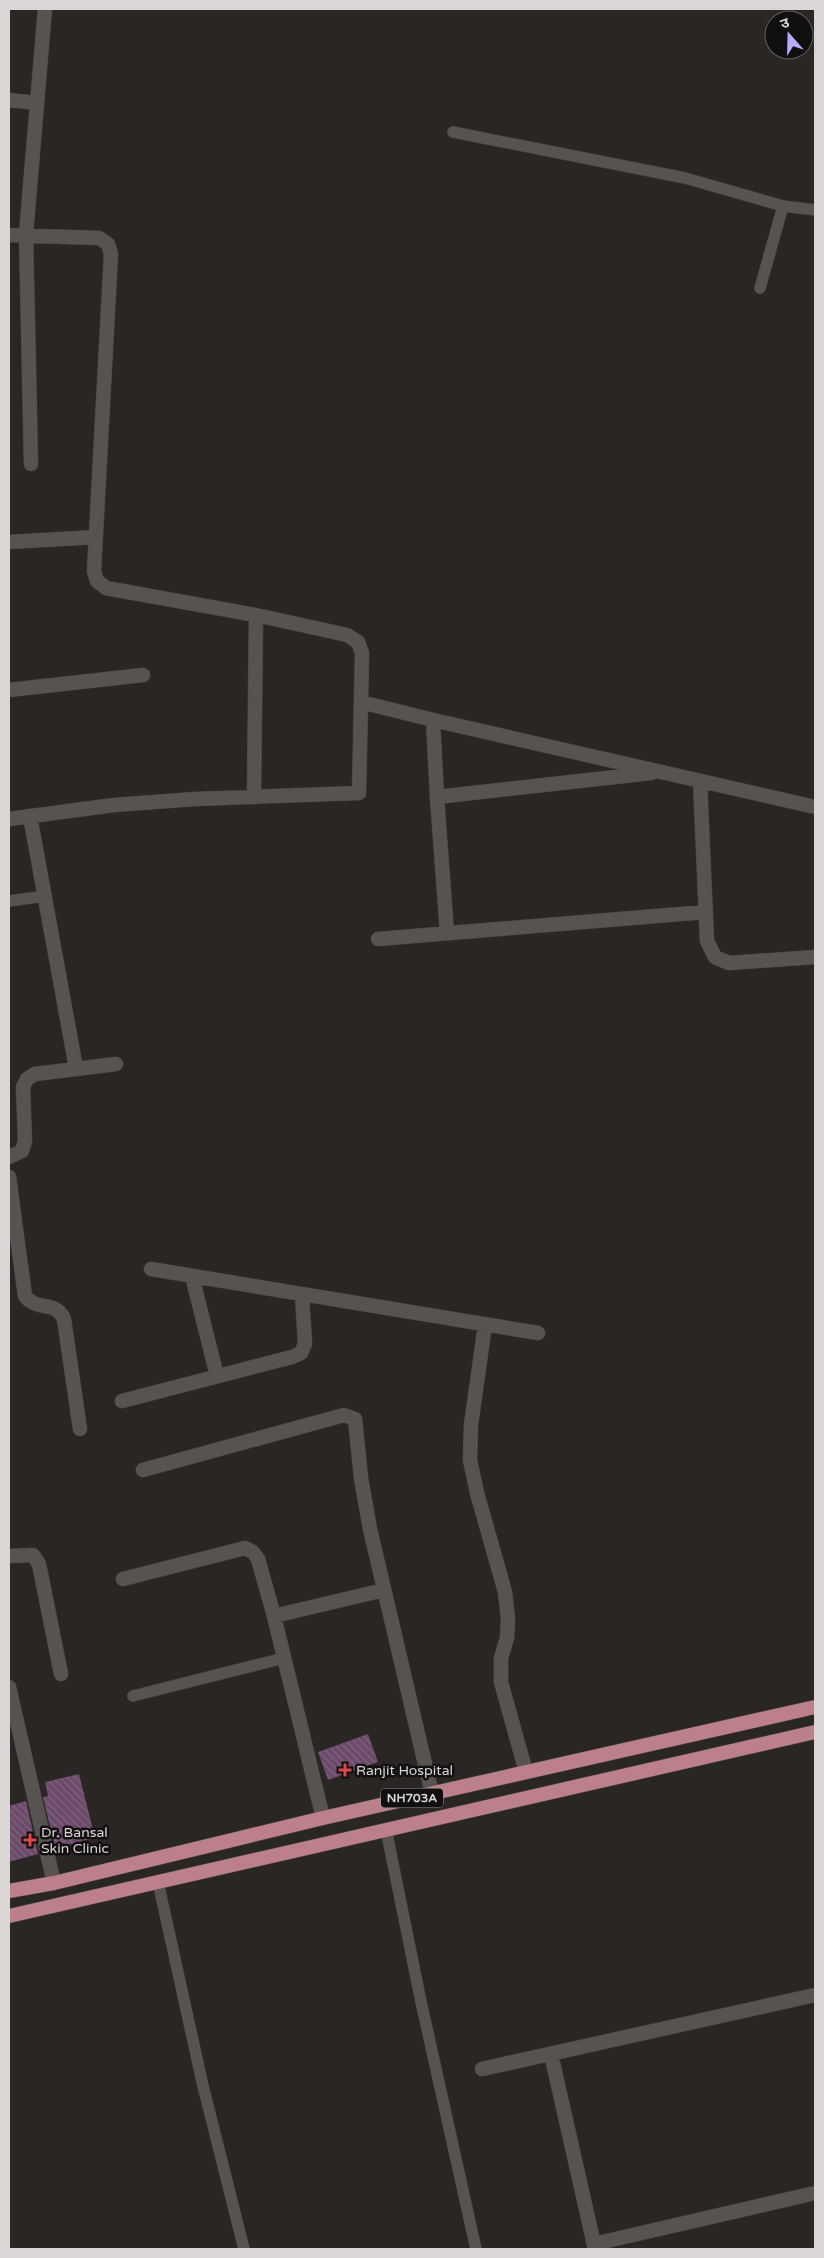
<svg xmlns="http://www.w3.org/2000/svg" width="824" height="2258" font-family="'Varela Round','Noto Sans Devanagari',sans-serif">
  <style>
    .building { fill: url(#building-back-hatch) }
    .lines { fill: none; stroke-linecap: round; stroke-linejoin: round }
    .service-casing { stroke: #464342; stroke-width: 12 }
    .minor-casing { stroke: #464342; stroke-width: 15 }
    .trunk-casing { stroke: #464342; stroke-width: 15 }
    .service { stroke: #575351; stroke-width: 11 }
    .minor { stroke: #575351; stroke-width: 14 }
    .trunk { stroke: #bb8089; stroke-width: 14 }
    .health-dot { fill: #e0444e; stroke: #110f0f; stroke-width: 2 }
    .labels { text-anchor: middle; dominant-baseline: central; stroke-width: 5; stroke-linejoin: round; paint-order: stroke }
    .shield { fill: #110f0f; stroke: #9d9a9a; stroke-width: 1 }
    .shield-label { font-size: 12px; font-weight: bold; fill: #d9d6d5 }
    .poi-label { font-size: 14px; fill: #d9d6d5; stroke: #110f0f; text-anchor: start }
  </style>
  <defs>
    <pattern id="building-back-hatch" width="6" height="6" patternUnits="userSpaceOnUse" patternTransform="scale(1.25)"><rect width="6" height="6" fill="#6c4a69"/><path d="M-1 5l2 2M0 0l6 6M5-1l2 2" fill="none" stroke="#80637e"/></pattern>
  </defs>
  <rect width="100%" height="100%" fill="#292624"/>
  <!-- building -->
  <path class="building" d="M 368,1734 L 378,1762 L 328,1780 L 318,1752 Z
    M 79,1774 L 95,1838 L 55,1848 L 43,1797 L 48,1796 L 45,1782 Z
    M 26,1801 L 38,1854 L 9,1862 L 9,1806 Z"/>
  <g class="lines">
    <!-- service casing -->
    <g class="service-casing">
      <path id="service" d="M 453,132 L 685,178 L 783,206 L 815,210
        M 760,288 L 783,206
        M 9,901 L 45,896
        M 133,1696 L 284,1658
        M 386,1829 L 420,1997 L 476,2249
        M 158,1882 L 203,2086 L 244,2249"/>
    </g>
    <!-- minor casing -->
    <g class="minor-casing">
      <path id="minor" d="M 9,100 L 37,103
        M 9,235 L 99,238 L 108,244 L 111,254 L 94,571 L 97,581 L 106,588 L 256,615 L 347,635 L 358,642 L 362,653 L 359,793 L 195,799 L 114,805 L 9,819
        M 31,464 L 26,234 L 45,9
        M 9,542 L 96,537
        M 9,690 L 143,675
        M 361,702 L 433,720 L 815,807
        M 433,720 L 437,797
        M 700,781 L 707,941 L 715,957 L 729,963 L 815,957
        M 254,797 L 256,615
        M 30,816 L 76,1068
        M 447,933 L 437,797 L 651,773
        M 378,939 L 705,912
        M 9,1157 L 22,1151 L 25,1141 L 23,1087 L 27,1079 L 35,1074 L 116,1064
        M 9,1177 L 25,1296 C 37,1312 56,1300 64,1319 L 80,1429
        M 151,1269 L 538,1333
        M 192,1276 L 217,1376
        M 485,1325 L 471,1425 L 470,1460 L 477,1493 L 505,1592 L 508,1619 L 507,1638 L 501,1658 L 501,1682 L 526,1772
        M 122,1401 L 292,1357 L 301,1353 L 305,1344 L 302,1295
        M 143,1470 L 344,1415 L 355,1419 L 361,1478 L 370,1529 L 432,1794
        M 9,1556 L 33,1555 L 39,1564 L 61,1674
        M 123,1579 L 245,1548 L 253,1552 L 258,1559 L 274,1616
        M 9,1687 L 54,1883
        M 323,1818 L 274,1616 L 384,1590
        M 551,2054 L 595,2249
        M 482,2069 L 815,1995
        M 594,2244 L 815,2193"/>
    </g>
    <!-- trunk casing -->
    <g class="trunk-casing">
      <path id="trunk" d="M 9,1891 L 54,1883 L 323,1818 L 815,1707
        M 9,1916 L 815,1732"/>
    </g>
    <!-- service -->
    <use href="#service" class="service"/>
    <!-- minor -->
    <use href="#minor" class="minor"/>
    <!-- trunk -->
    <use href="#trunk" class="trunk"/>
  </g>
  <!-- markers -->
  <g class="health-dot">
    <path d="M342.5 1762.5h5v5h5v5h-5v5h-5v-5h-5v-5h5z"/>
    <path d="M27.5 1832.5h5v5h5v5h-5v5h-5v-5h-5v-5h5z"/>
  </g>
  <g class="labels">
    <!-- shield labels -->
    <rect class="shield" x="381" y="1788.5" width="62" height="19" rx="4"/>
    <g class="shield-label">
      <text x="412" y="1798">NH703A</text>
    </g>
    <!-- poi labels -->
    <g class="poi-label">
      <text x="356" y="1770">Ranjit Hospital</text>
      <text x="41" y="1832">Dr. Bansal<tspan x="41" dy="16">Skin Clinic</tspan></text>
    </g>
  </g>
  <!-- border -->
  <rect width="824" height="2258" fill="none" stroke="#d9d6d5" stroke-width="20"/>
  <!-- north arrow -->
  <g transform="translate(789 35) rotate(340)"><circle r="24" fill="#110f0f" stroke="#615f5e"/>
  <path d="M0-4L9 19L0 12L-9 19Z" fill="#b8abf7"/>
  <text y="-8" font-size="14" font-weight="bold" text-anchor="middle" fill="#d9d6d5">उ</text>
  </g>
</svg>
